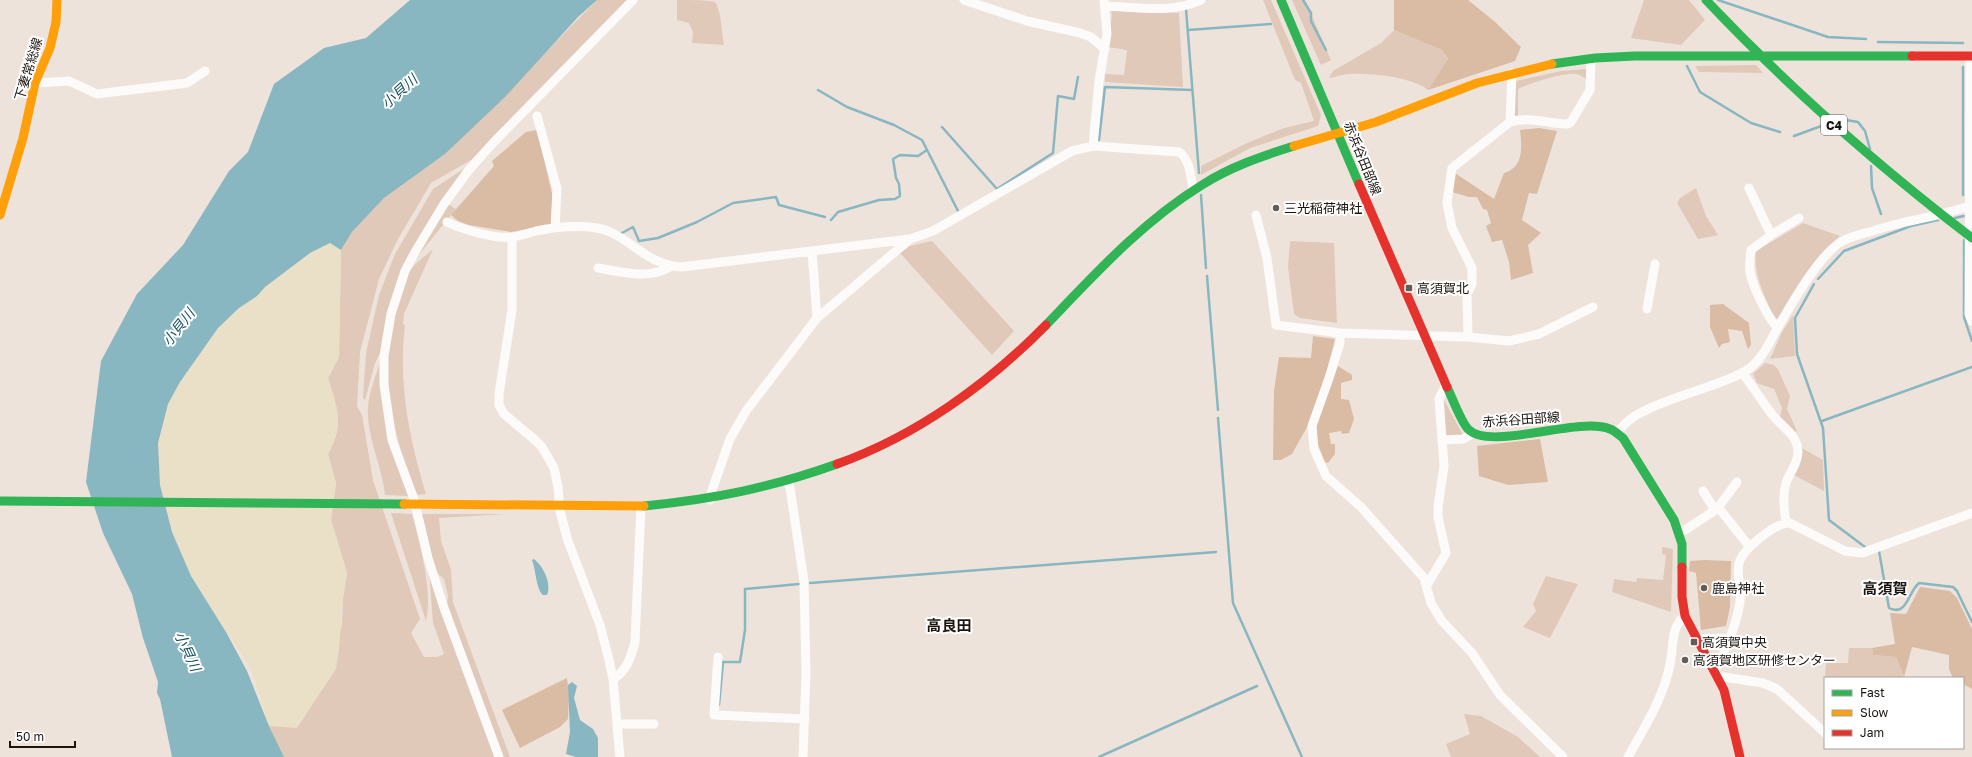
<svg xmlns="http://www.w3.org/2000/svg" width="1972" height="757" font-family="'Golos Text','Noto Sans JP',sans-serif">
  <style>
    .green { fill: #e0c9b9 }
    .forest { fill: #dabba3 }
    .sand { fill: #eadfc7 }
    .water { fill: #88b6c1 }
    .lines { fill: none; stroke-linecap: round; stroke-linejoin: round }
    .stream { stroke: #88b6c1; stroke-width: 2.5 }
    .street { stroke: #fcfbfa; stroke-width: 9 }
    .fast { stroke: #30b455; stroke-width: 9 }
    .slow { stroke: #ff9f0a; stroke-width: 9 }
    .jam { stroke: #e5322d; stroke-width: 9 }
    .poi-dot { fill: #655c56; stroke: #fff; stroke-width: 1.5 }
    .labels { text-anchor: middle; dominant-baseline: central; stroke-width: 4; stroke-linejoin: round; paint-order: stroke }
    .shield { fill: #fff; stroke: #5f5a57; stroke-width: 1 }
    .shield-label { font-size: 12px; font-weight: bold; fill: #1b140f }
    .street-label { font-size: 13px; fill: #1b140f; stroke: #fff }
    .poi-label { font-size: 13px; fill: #1b140f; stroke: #fff; text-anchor: start }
    .water-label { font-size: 14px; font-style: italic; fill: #144f5e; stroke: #fff }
    .quarter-label { font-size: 15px; font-weight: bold; fill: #1b140f; stroke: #fff }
  </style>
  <rect width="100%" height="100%" fill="#eee3db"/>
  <!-- green -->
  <path class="green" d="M 597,0 L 629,0 L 471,160 L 431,183 L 398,239 L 379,279 L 360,352 L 357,406 L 362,415 L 373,480 L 420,619 L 411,633 L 424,657 L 437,657 L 444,654 L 433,623 L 429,570 L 497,757 L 284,757 L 269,726 L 297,727 L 311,706 L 342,625 L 343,598 L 347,573 L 331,520 L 336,483 L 328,454 C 345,423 337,409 328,378 L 339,357 L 341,250 L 352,232 L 384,198 L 445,154 Z
    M 677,0 C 685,0 709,0 715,2 C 721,8 722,36 724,45 L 692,43 L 693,32 L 689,23 L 677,20 Z
    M 1263,0 L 1271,0 L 1321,115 L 1318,126 L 1250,148 L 1201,175 L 1201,166 L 1247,143 L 1284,128 L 1314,121 L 1301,83 L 1295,80 Z
    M 1292,0 L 1305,0 L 1331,60 L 1321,65 Z
    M 1644,0 L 1689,0 L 1705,20 L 1681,45 L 1631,38 Z
    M 1111,10 L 1179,13 L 1183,87 L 1105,82 L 1105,74 L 1124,75 L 1127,50 L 1108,47 L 1112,15 Z
    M 1394,30 L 1442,50 L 1448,60 L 1428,90 C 1412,77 1371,73 1350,74 C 1343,74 1336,77 1329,78 L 1333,71 L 1381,43 Z
    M 1756,65 L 1763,73 L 1699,72 L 1695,66 Z
    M 1587,69 L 1586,79 C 1583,77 1580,75 1577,74 C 1564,72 1530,83 1518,89 L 1518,115 L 1517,117 L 1512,115 L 1516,81 L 1561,71 Z
    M 465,168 L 411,251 L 383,347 L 375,363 L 365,400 L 363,398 L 366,353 L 379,295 L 395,254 L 433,189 Z
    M 1696,188 L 1706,216 L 1718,235 L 1698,239 L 1677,203 L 1680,198 Z
    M 448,204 L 456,209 L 412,263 Z
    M 1803,223 L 1840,236 C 1814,258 1797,291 1778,319 L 1774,318 C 1765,296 1753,276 1756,251 Z
    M 932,241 L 1014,331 L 992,355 L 900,253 L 910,246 Z
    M 1290,241 L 1334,243 L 1337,323 L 1300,318 L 1294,314 L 1288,267 Z
    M 433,249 L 404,314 L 403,324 L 405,325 C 398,384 409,438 426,494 L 417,495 C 391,431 376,365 399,298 C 402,290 404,279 408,272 C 415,264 425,256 433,249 Z
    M 1793,315 L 1795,356 L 1770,359 L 1782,332 Z
    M 1765,363 L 1774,365 L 1778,369 L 1790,396 L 1787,409 L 1797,431 L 1794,432 L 1780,416 L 1782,408 L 1774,389 L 1757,383 L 1753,374 Z
    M 382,364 L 381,381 L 408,496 L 385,495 C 382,466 366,435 368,407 C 369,393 375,378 379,365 Z
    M 1444,400 L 1463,435 L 1446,438 Z
    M 1802,448 L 1823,460 L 1824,491 L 1794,475 Z
    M 391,513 L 412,514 C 420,544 433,591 426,621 Z
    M 421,514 L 507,514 L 439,518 L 441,541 L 451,570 L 453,602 L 510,757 L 503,757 L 447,604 L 448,596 L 444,579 L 436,572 Z
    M 1662,547 L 1673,549 L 1671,612 L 1612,592 L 1614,579 L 1636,582 L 1637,578 L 1663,580 L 1666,555 L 1662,554 Z
    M 1546,576 L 1578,584 L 1550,638 L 1523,627 L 1536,611 L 1533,604 Z
    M 1849,648 L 1872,648 L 1873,655 L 1896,657 L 1904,678 L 1825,678 L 1826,663 L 1848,663 Z
    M 1464,714 L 1481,716 L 1518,737 L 1540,757 L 1451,757 L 1446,744 L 1470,734 Z"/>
  <!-- forest -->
  <path class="forest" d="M 1394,0 L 1468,0 L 1494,21 L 1521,47 L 1515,61 L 1428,90 L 1448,59 L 1442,50 L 1394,30 Z
    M 1539,128 L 1557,131 L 1537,194 L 1529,193 L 1522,220 L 1541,233 L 1528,245 L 1533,273 L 1511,280 L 1509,262 L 1502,240 L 1492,242 L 1486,226 L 1491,223 L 1487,210 L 1483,209 L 1477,197 L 1469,197 L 1452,192 L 1455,173 L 1494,199 L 1504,173 C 1524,167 1522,147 1520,130 Z
    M 537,130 L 554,202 L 552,225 L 511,232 L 469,225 L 458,221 L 451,215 L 494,166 L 492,161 L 526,132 Z
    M 1723,304 L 1749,323 L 1751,345 L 1748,349 L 1742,331 L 1728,329 L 1730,342 L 1722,344 L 1719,348 L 1710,327 L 1710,305 Z
    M 1313,336 L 1335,339 L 1320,397 L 1307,427 L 1292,454 L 1281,460 L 1273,460 L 1274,391 L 1279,357 L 1311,358 Z
    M 1338,366 L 1352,375 L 1352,380 L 1341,383 L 1341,399 L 1349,400 L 1354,419 L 1349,433 L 1342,434 L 1341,431 L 1329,433 L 1331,444 L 1335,444 L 1335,454 L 1328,463 L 1325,462 L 1316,440 L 1315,429 Z
    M 1540,439 L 1548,482 L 1508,485 L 1479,476 L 1477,446 Z
    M 1704,560 L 1731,561 L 1730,607 L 1726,626 L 1701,630 L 1696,573 L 1689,571 L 1690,561 Z
    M 1920,587 L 1950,591 L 1957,598 L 1972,629 L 1972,689 L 1963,684 L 1963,678 L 1953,678 L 1949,669 L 1949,655 L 1912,647 L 1904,677 L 1896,657 L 1873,655 L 1872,648 L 1895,644 L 1890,613 L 1906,614 Z
    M 567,678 L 569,695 L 568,719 L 560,727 L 520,748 L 502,710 Z"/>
  <!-- sand -->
  <path class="sand" d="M 330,243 L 341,250 L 339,357 L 328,378 C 337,409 345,423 328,454 L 336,483 L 331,520 L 347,573 L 343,598 L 339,649 L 336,669 L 297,728 L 269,726 L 251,669 L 191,576 L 172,532 L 160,485 L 158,442 L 168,404 L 180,382 L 218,328 L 239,308 L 257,296 L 265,287 L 310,253 Z"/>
  <!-- water -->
  <path class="water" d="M 410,0 L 597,0 L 578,17 L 505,97 L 445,154 L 384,198 L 352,232 L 341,250 L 330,243 L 310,253 L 265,287 L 257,296 L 239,308 L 218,328 L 180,382 L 168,404 L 158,443 L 160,485 L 172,532 L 191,576 L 226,632 L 247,671 L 269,726 L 284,757 L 172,757 L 160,699 L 157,693 L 158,682 L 143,638 L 132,594 L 103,533 L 86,482 L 101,361 L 137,294 L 183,245 L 229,171 L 248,152 L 274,84 L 324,48 L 366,38 Z
    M 534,559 C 543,566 552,583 547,595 L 543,595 C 536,589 536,570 532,560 Z
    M 572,682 L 577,686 L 574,698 L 580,720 L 593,729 L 598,738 L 598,757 L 576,757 L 566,754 L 570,732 L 568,685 Z"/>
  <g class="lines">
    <!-- stream -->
    <path class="stream" d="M 1303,0 L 1311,13 L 1311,21 L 1326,50
      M 1718,0 L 1828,37 L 1866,39
      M 1186,9 L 1199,173
      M 1188,30 L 1271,24
      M 1878,42 L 1963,43
      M 1687,66 L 1700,92 L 1751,123 L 1780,132
      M 1963,67 L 1963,195
      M 818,90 L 847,107 L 894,125 L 922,140 L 958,211
      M 1836,121 L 1840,119 L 1858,122 L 1865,131 L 1870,149
      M 942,127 L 997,189 L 1053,153 L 1058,96 L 1074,99 L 1078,77
      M 1794,136 L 1824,125
      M 1099,140 L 1105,87 L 1192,90
      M 1871,166 L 1872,188 L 1881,214
      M 1201,195 L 1206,268
      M 1955,218 L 1964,216
      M 831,220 L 838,212 L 879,200 L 895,199 L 900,196 L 899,184 L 896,178 L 893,159 L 900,155 L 918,156 L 927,150
      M 620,234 L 633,227 L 639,241 L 658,238 L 697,222 L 733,203 L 776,197 L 779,205 L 825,217
      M 1964,240 L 1964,317 L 1972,341
      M 1207,276 L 1218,410
      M 1818,279 L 1844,251 L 1911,226 L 1938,220
      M 1814,284 L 1795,318 L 1797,354 L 1823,428 L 1829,520 L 1865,547
      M 1218,418 L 1233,603 L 1302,757
      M 1822,421 L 1972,367
      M 1879,551 L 1889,608 C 1907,617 1908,592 1919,583 L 1953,587 L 1957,591 L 1972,622
      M 810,583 L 1216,552
      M 719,705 L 723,662 L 740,662 L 745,630 L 745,589 L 799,584
      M 1099,757 L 1257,686"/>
    <!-- street -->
    <path class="street" d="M 964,0 L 1027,21 L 1080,33 L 1091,37 L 1105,49
      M 1105,6 C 1136,7 1172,14 1201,0
      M 1970,56 L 1969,314 L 1972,321
      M 35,83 L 69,81 L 97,94 L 187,83 L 205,71
      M 537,116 L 557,189 L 555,228
      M 1510,122 L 1512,73
      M 1093,146 L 1099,81 L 1107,34 L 1104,0
      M 1749,188 L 1771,235
      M 1256,215 L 1267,258 L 1276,325 L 1340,333 L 1468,337 L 1509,341 L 1539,334 L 1593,307
      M 447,222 C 464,230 494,239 512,237 C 520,236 528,233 536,231 C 556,227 577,225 597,228 C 627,233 645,265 681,267 L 910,239 L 933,231 L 1072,151 L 1093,146 L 1179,152 C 1190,159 1191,178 1193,189
      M 512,237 L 512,310 L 499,394 L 499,405 L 504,414 L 535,440 L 542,447 L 554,468 L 558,487 L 560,511 L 568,541 L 600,625 L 609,660 L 613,679 L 620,757
      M 812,251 L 817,318
      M 598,268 C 622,272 648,280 670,267
      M 1647,309 L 1655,264
      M 1778,328 C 1767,317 1753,287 1750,272 C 1749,264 1750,258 1751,250 L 1771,235 L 1799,218
      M 1340,333 L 1340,343 L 1329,378 L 1312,426 L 1314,449 L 1326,476 L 1361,507 L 1424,578 L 1431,603 L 1442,621 L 1472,653 L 1500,695 L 1563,757
      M 1468,337 L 1467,294 L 1472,284 L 1472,268 L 1452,228 L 1447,203 L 1452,168 L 1510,122 C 1528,116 1550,124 1568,124 L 1571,122 L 1590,90 L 1591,59
      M 1742,373 C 1753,386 1761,400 1771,413 C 1780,426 1798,434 1798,452 C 1798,463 1791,471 1787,480 C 1782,494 1784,509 1786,523
      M 1619,432 C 1632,403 1721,389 1750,368 C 1763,358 1769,343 1777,329 C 1790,306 1819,255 1841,242 C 1851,236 1862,234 1873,231 C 1905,220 1940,217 1972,205
      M 1443,440 L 1463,439 L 1472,434
      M 788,482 L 790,488 L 804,581 L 806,673 L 803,757
      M 1703,491 L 1715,510
      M 710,500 L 711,493 L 730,439 L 746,411 L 817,318 L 910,239
      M 1718,507 L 1749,546
      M 1679,531 L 1685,530 L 1717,509 L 1737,482
      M 1427,585 L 1446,553 L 1438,517 L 1438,507 L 1444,466 L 1439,399 L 1446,385
      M 1698,639 L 1729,638
      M 718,657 L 714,715 L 805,719
      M 1715,671 C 1726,650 1736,626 1740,602 C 1742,589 1735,571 1740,560 C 1746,547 1776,522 1790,523 L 1845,551 L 1862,553 L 1972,513
      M 1717,676 L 1763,683 L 1777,689 L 1825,733
      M 613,679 C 627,671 631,657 635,642 L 641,506
      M 618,724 L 654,724
      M 499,757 L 444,608 L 428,558 L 414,499 L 392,440 L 384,385 L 384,356 L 391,314 L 405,271 L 415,252 L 444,204 L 468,171 L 493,143 L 633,0
      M 1628,757 C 1644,728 1664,697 1670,664 C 1674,647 1670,627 1685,616"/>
    <!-- fast -->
    <path class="fast" d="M 1281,0 L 1359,184
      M 1706,0 C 1788,87 1877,165 1972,238
      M 1552,64 L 1595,58 L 1635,56 L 1912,56
      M 1046,325 C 1095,274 1142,222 1202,185 C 1230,167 1262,156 1294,146
      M 1447,387 C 1452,397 1461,422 1468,429 C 1490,452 1577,416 1610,429 C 1615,431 1619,435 1623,438 L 1674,520 L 1682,544 L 1682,567
      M 0,501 L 404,504
      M 644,506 C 714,499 770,488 837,464"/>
    <!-- slow -->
    <path class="slow" d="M 1294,146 L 1376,122 L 1477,83 L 1552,64
      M 0,215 L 23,138 L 35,83 L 50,48 L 56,22 L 57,0
      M 404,504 L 644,506"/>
    <!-- jam -->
    <path class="jam" d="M 1912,56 L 1972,56
      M 1359,184 L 1447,387
      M 837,464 C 916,436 988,384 1046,325
      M 1682,567 L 1682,597 L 1685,616 L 1724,690 L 1740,757"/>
  </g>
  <!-- markers -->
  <g class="poi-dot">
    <circle cx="1276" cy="208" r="4"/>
    <rect x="1405" y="284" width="8" height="8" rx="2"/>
    <circle cx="1704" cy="588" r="4"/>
    <rect x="1690" y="638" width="8" height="8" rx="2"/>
    <circle cx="1685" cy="660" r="4"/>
  </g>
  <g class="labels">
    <!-- shield labels -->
    <rect class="shield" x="1821" y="115" width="26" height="20" rx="3"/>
    <g class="shield-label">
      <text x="1834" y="125">C4</text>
    </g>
    <!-- street labels -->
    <g class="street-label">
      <text transform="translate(28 69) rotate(-73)">下妻常総線</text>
      <text transform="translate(1363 158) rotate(68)">赤浜谷田部線</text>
      <text transform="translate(1521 419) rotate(-4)">赤浜谷田部線</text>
    </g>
    <!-- poi labels -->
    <g class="poi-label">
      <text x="1284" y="208">三光稲荷神社</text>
      <text x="1417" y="288">高須賀北</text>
      <text x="1712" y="588">鹿島神社</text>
      <text x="1702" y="642">高須賀中央</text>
      <text x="1693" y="660">高須賀地区研修センター</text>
    </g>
    <!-- water labels -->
    <g class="water-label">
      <text transform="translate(399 91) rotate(-42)">小貝川</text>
      <text transform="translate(178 327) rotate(-52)">小貝川</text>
      <text transform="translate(188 651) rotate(65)">小貝川</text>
    </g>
    <!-- quarter labels -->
    <g class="quarter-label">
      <text x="1885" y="588">高須賀</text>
      <text x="949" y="625">高良田</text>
    </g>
  </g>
  <!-- legend -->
  <rect x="1824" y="677" width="140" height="72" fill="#ffffff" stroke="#a4a19f"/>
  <rect x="1832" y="690" width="20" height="6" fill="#30b455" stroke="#a4a19f"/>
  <text x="1860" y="697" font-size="12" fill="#1b140f">Fast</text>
  <rect x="1832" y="710" width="20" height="6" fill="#ff9f0a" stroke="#a4a19f"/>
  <text x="1860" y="717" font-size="12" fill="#1b140f">Slow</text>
  <rect x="1832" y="730" width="20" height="6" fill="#e5322d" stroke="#a4a19f"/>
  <text x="1860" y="737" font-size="12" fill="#1b140f">Jam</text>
  <!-- scale -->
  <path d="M10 741v6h65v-6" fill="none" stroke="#1b140f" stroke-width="2"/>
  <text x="16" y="741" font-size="12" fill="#1b140f" stroke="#ffffff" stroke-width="3" paint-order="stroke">50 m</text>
</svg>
